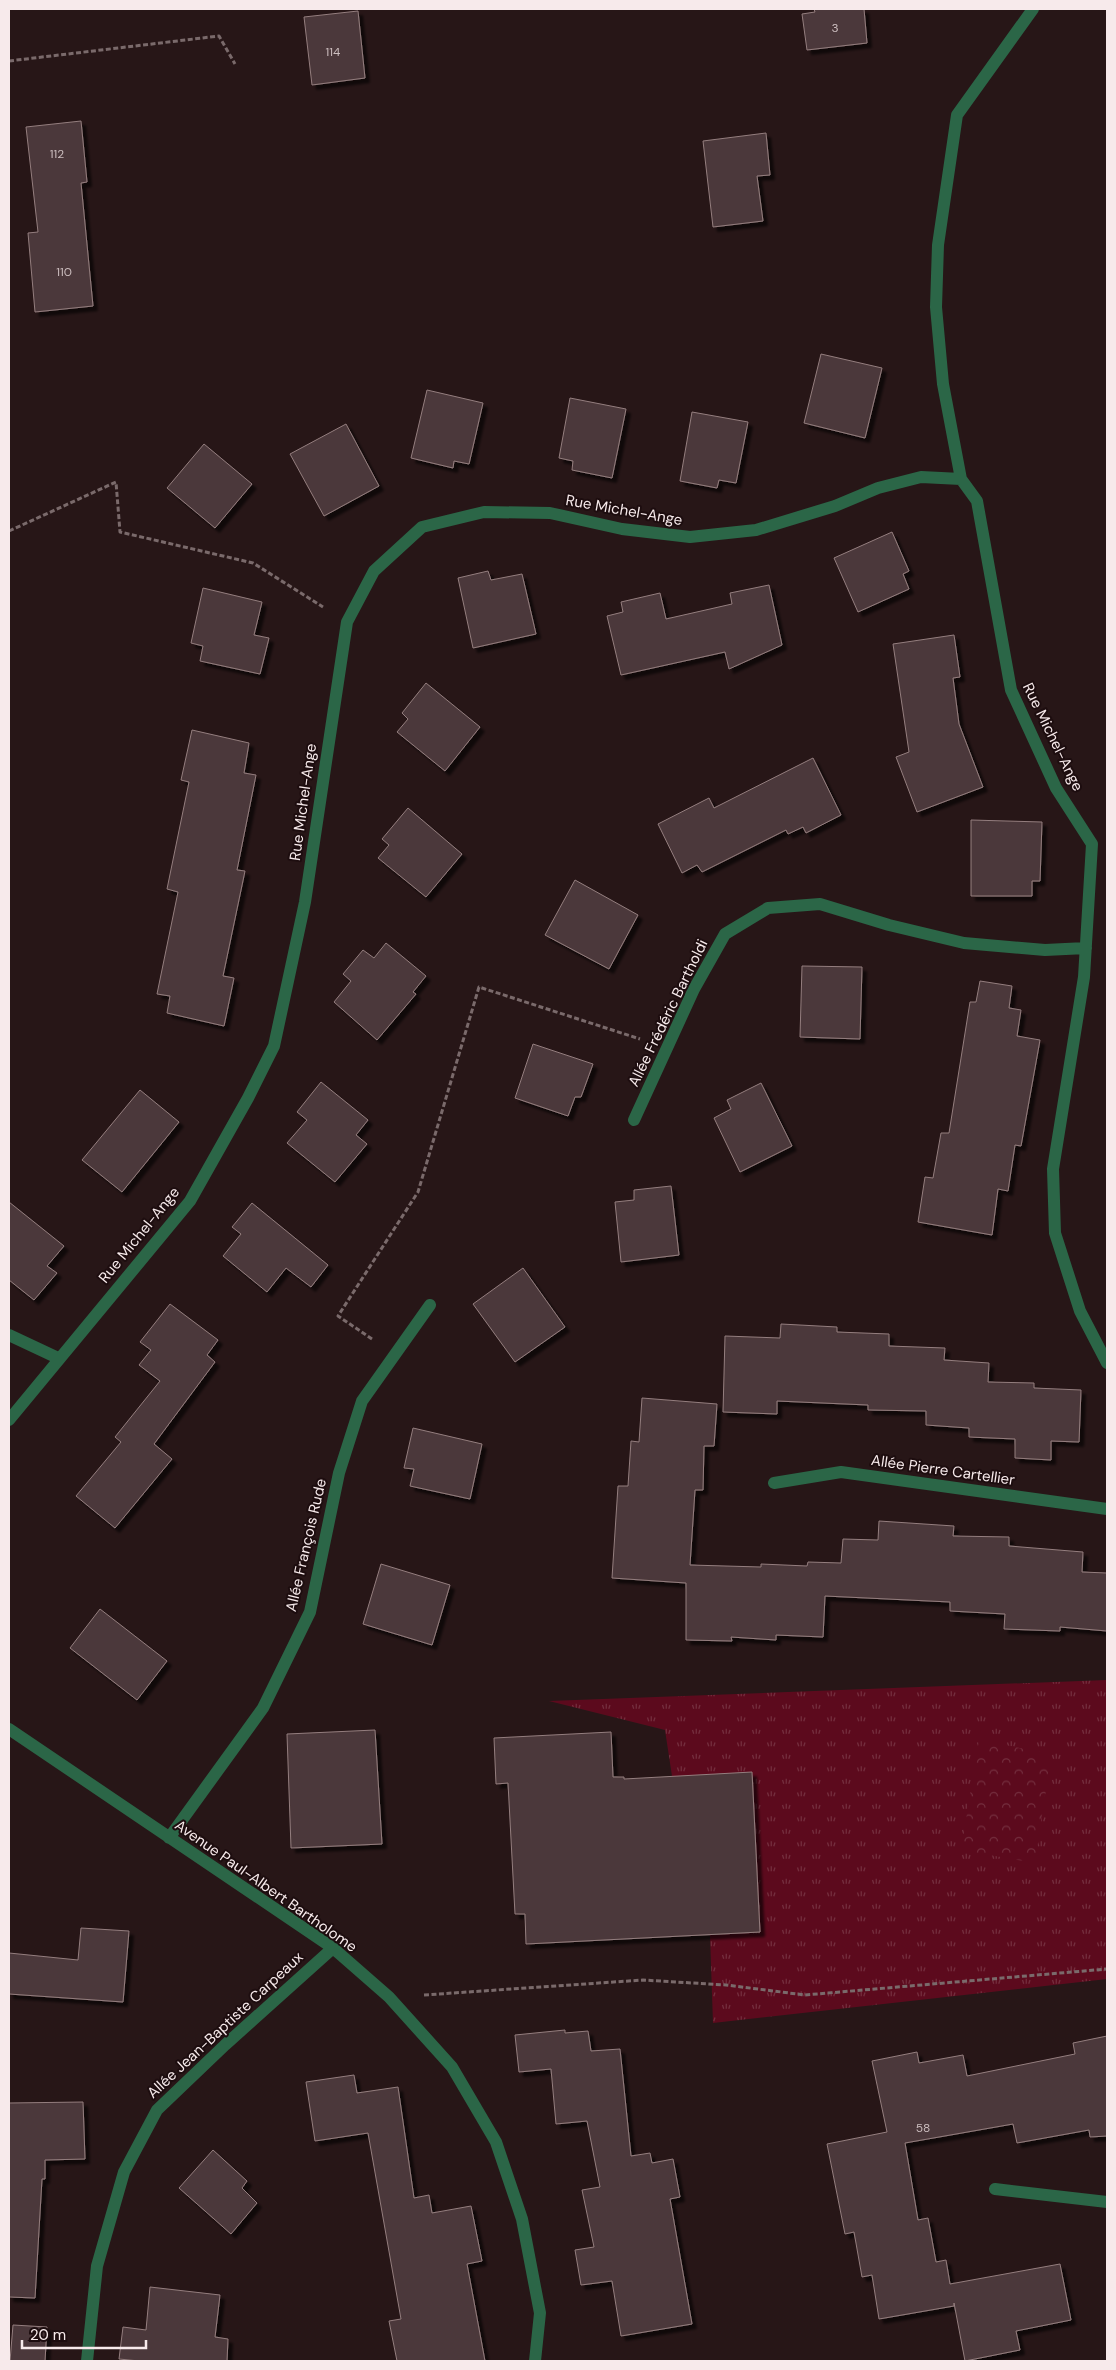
<svg xmlns="http://www.w3.org/2000/svg" width="1116" height="2370" font-family="'DM Sans',sans-serif">
  <style>
    .grass { fill: url(#grass-tufts) }
    .park { fill: url(#park-crowns) }
    .building { fill: #4c393a; stroke: #947e7f; filter: url(#shadow) }
    .lines { fill: none; stroke-linecap: round; stroke-linejoin: round }
    .path { stroke: #7a6a6b; stroke-width: 3; stroke-dasharray: 5 2.5; stroke-linecap: butt }
    .street { stroke: #2b6647; stroke-width: 12 }
    .labels { text-anchor: middle; dominant-baseline: central; stroke-width: 4; stroke-linejoin: round; paint-order: stroke }
    .number-label { font-size: 12px; fill: #ccbebf }
    .street-label { font-size: 15px; fill: #f7eaeb; stroke: #1d0d0f }
  </style>
  <defs>
    <pattern id="grass-tufts" width="24" height="20" patternUnits="userSpaceOnUse" patternTransform="scale(1.25)"><rect width="24" height="20" fill="#5c0a1d"/><path d="M3 7l-1-3M5 7V3M7 7l1-3M15 17l-1-3M17 17v-4M19 17l1-3" fill="none" stroke="#742e3e"/></pattern>
    <pattern id="park-crowns" width="20" height="18" patternUnits="userSpaceOnUse" patternTransform="scale(1.25)"><rect width="20" height="18" fill="#5c0a1d"/><path d="M2 6a3 3 0 1 1 6 0M12 15a3 3 0 1 1 6 0" fill="none" stroke="#742e3e"/></pattern>
    <filter id="shadow"><feDropShadow dx="4.5" dy="4.5" stdDeviation="1" flood-color="#0009"/></filter>
  </defs>
  <rect width="100%" height="100%" fill="#271617"/>
  <!-- grass -->
  <path class="grass" d="M 1107,1680 L 1107,1979 L 713,2023 L 710,1935 L 760,1932 L 672,1776 L 665,1730 L 549,1701 Z"/>
  <!-- park -->
  <path class="park" d="M 979,1740 L 1051,1754 L 1035,1863 L 961,1850 Z"/>
  <!-- building -->
  <path class="building" d="M 814,9 L 864,9 L 867,43 L 807,50 L 802,14 L 815,12 Z
    M 358,11 L 365,78 L 312,85 L 304,17 Z
    M 81,121 L 87,182 L 81,183 L 93,306 L 35,312 L 28,233 L 38,232 L 26,127 Z
    M 766,133 L 770,175 L 757,176 L 763,221 L 713,227 L 703,141 Z
    M 821,354 L 882,368 L 865,438 L 804,423 Z
    M 427,390 L 483,403 L 469,464 L 454,461 L 453,468 L 411,458 Z
    M 570,398 L 626,409 L 612,478 L 572,470 L 573,461 L 559,458 Z
    M 692,412 L 748,422 L 736,483 L 719,480 L 717,488 L 680,481 Z
    M 346,424 L 379,486 L 324,516 L 290,454 Z
    M 204,444 L 252,484 L 215,528 L 167,488 Z
    M 892,532 L 909,571 L 903,574 L 909,589 L 858,612 L 834,558 Z
    M 488,571 L 491,580 L 522,574 L 536,634 L 473,648 L 458,578 Z
    M 769,585 L 782,645 L 729,669 L 725,652 L 621,675 L 607,616 L 623,612 L 621,602 L 660,593 L 666,619 L 732,604 L 730,593 Z
    M 203,588 L 262,602 L 254,635 L 269,638 L 260,674 L 200,661 L 203,646 L 191,643 Z
    M 954,635 L 960,677 L 953,678 L 959,724 L 983,787 L 917,812 L 896,757 L 909,752 L 893,644 Z
    M 426,683 L 480,727 L 445,771 L 397,732 L 408,719 L 402,713 Z
    M 192,730 L 249,743 L 244,773 L 256,775 L 237,870 L 245,871 L 223,976 L 234,978 L 224,1026 L 167,1013 L 170,996 L 157,994 L 178,892 L 167,889 L 189,782 L 181,780 Z
    M 813,758 L 841,815 L 806,833 L 803,827 L 788,834 L 786,830 L 702,872 L 697,865 L 682,873 L 658,824 L 709,798 L 714,808 Z
    M 408,808 L 462,854 L 426,897 L 378,858 L 389,845 L 382,839 Z
    M 971,820 L 1042,822 L 1040,881 L 1032,881 L 1032,896 L 971,896 Z
    M 575,880 L 638,915 L 609,969 L 545,935 Z
    M 386,943 L 426,976 L 413,992 L 416,994 L 377,1040 L 334,1002 L 351,981 L 343,974 L 363,950 L 374,958 Z
    M 802,966 L 862,967 L 860,1039 L 800,1037 Z
    M 980,981 L 1012,986 L 1009,1008 L 1021,1010 L 1017,1036 L 1040,1040 L 1021,1146 L 1015,1145 L 1008,1191 L 998,1189 L 992,1235 L 918,1222 L 925,1177 L 933,1178 L 941,1133 L 949,1133 L 970,1002 L 976,1002 Z
    M 533,1044 L 593,1064 L 581,1097 L 575,1097 L 568,1116 L 515,1098 Z
    M 321,1082 L 368,1120 L 356,1135 L 367,1144 L 335,1182 L 287,1143 L 307,1120 L 297,1112 Z
    M 761,1083 L 792,1146 L 740,1172 L 714,1118 L 731,1109 L 727,1100 Z
    M 140,1090 L 179,1122 L 122,1192 L 82,1160 Z
    M 671,1186 L 679,1255 L 621,1262 L 615,1202 L 634,1200 L 634,1190 Z
    M 9,1202 L 64,1246 L 47,1266 L 57,1273 L 34,1300 L 9,1280 Z
    M 252,1203 L 328,1265 L 311,1287 L 286,1268 L 267,1292 L 223,1256 L 241,1234 L 232,1227 Z
    M 523,1268 L 565,1327 L 515,1362 L 473,1304 Z
    M 170,1304 L 218,1340 L 207,1355 L 215,1362 L 154,1444 L 172,1459 L 115,1528 L 76,1496 L 121,1442 L 115,1437 L 160,1381 L 139,1365 L 151,1350 L 140,1342 Z
    M 781,1324 L 837,1327 L 837,1332 L 889,1334 L 889,1346 L 945,1348 L 944,1360 L 989,1363 L 988,1382 L 1034,1383 L 1034,1388 L 1081,1390 L 1079,1442 L 1051,1441 L 1051,1460 L 1015,1458 L 1015,1439 L 969,1437 L 969,1428 L 926,1425 L 926,1411 L 868,1410 L 868,1405 L 777,1401 L 777,1414 L 723,1412 L 725,1336 L 780,1338 Z
    M 642,1398 L 717,1404 L 714,1446 L 704,1446 L 703,1490 L 695,1490 L 690,1565 L 761,1567 L 761,1564 L 807,1566 L 808,1562 L 841,1563 L 843,1539 L 878,1540 L 879,1521 L 954,1526 L 953,1536 L 1009,1537 L 1009,1546 L 1083,1552 L 1082,1572 L 1107,1573 L 1107,1631 L 1060,1627 L 1060,1631 L 1004,1629 L 1005,1614 L 950,1611 L 950,1602 L 825,1596 L 823,1637 L 776,1635 L 776,1640 L 731,1637 L 732,1641 L 686,1640 L 686,1583 L 612,1578 L 618,1486 L 628,1486 L 631,1441 L 639,1442 Z
    M 413,1428 L 482,1444 L 470,1499 L 410,1486 L 414,1469 L 404,1468 Z
    M 381,1564 L 450,1585 L 432,1645 L 363,1624 Z
    M 100,1609 L 167,1661 L 137,1700 L 70,1648 Z
    M 375,1730 L 382,1844 L 291,1848 L 287,1734 Z
    M 611,1732 L 613,1777 L 624,1777 L 624,1779 L 752,1772 L 760,1932 L 526,1944 L 525,1914 L 515,1914 L 508,1783 L 496,1784 L 494,1738 Z
    M 81,1928 L 129,1931 L 123,2002 L 9,1994 L 9,1953 L 78,1960 Z
    M 565,2030 L 565,2033 L 588,2031 L 591,2051 L 620,2049 L 631,2156 L 650,2153 L 652,2163 L 673,2159 L 680,2197 L 670,2199 L 692,2324 L 621,2336 L 612,2281 L 581,2285 L 575,2250 L 594,2247 L 582,2190 L 600,2187 L 587,2121 L 556,2124 L 551,2069 L 519,2072 L 515,2035 Z
    M 1107,2036 L 1107,2136 L 1090,2137 L 1089,2130 L 1017,2143 L 1013,2124 L 905,2143 L 918,2220 L 928,2218 L 936,2262 L 946,2260 L 950,2284 L 1060,2264 L 1071,2320 L 1016,2331 L 1020,2350 L 965,2361 L 954,2303 L 954,2306 L 879,2319 L 872,2275 L 862,2277 L 854,2232 L 845,2234 L 827,2144 L 887,2132 L 872,2061 L 917,2052 L 919,2063 L 963,2055 L 967,2076 L 1075,2054 L 1073,2043 Z
    M 354,2075 L 357,2093 L 398,2087 L 414,2198 L 429,2195 L 432,2213 L 471,2206 L 482,2261 L 467,2264 L 485,2361 L 397,2361 L 389,2321 L 401,2319 L 368,2133 L 315,2141 L 306,2082 Z
    M 83,2102 L 85,2159 L 45,2160 L 45,2179 L 42,2179 L 35,2298 L 9,2297 L 9,2103 Z
    M 213,2150 L 247,2181 L 242,2188 L 257,2203 L 231,2234 L 179,2188 Z
    M 150,2287 L 220,2295 L 215,2337 L 228,2339 L 227,2361 L 139,2361 L 119,2359 L 123,2327 L 146,2330 Z
    M 13,2325 L 47,2327 L 45,2361 L 10,2361 Z"/>
  <g class="lines">
    <!-- path -->
    <path class="path" d="M 9,61 L 219,36 L 235,64
      M 9,531 L 116,482 L 120,532 L 253,563 L 323,607
      M 372,1339 L 338,1316 L 418,1192 L 479,987 L 640,1039
      M 424,1995 L 643,1980 L 726,1985 L 805,1995 L 1107,1969"/>
    <!-- street -->
    <path class="street" d="M 961,479 L 943,384 L 936,307 L 938,245 L 957,115 L 1033,9
      M 634,1120 L 694,989 L 725,934 L 768,908 L 820,904 L 889,925 L 964,943 L 1045,950 L 1086,948
      M 9,1335 L 58,1358
      M 9,1420 L 190,1201 L 248,1098 L 274,1046 L 305,902 L 347,622 L 374,571 L 422,527 L 484,512 L 550,513 L 622,529 L 690,537 L 756,530 L 835,506 L 878,488 L 921,477 L 961,479 L 977,501 L 1011,690 L 1056,788 L 1092,844 L 1084,977 L 1053,1169 L 1055,1233 L 1080,1311 L 1107,1363
      M 774,1483 L 841,1472 L 1107,1509
      M 9,1729 L 333,1948 L 389,1997 L 452,2067 L 496,2142 L 522,2219 L 540,2313 L 535,2361
      M 169,1838 L 263,1708 L 310,1612 L 339,1473 L 362,1401 L 430,1305
      M 995,2189 L 1107,2202
      M 87,2361 L 97,2266 L 124,2172 L 157,2110 L 225,2045 L 333,1948"/>
  </g>
  <g class="labels">
    <!-- number labels -->
    <g class="number-label">
      <text x="835" y="28">3</text>
      <text x="333" y="52">114</text>
      <text x="57" y="154">112</text>
      <text x="64" y="272">110</text>
      <text x="923" y="2128">58</text>
    </g>
    <!-- street labels -->
    <g class="street-label">
      <text transform="translate(624 510) rotate(10)">Rue Michel-Ange</text>
      <text transform="translate(1053 737) rotate(64)">Rue Michel-Ange</text>
      <text transform="translate(303 802) rotate(-82)">Rue Michel-Ange</text>
      <text transform="translate(668 1013) rotate(-64)">Allée Frédéric Bartholdi</text>
      <text transform="translate(139 1235) rotate(-51)">Rue Michel-Ange</text>
      <text transform="translate(943 1470) rotate(8)">Allée Pierre Cartellier</text>
      <text transform="translate(306 1545) rotate(-77)">Allée François Rude</text>
      <text transform="translate(266 1886) rotate(35)">Avenue Paul-Albert Bartholome</text>
      <text transform="translate(225 2025) rotate(-43)">Allée Jean-Baptiste Carpeaux</text>
    </g>
  </g>
  <!-- border -->
  <rect width="1116" height="2370" fill="none" stroke="#f7eaeb" stroke-width="20"/>
  <!-- scale -->
  <path d="M22 2340v8h124v-8" fill="none" stroke="#f7eaeb" stroke-width="2.5"/>
  <text x="30" y="2340" font-size="15" fill="#f7eaeb" stroke="#1d0d0f" stroke-width="4" paint-order="stroke">20 m</text>
</svg>
